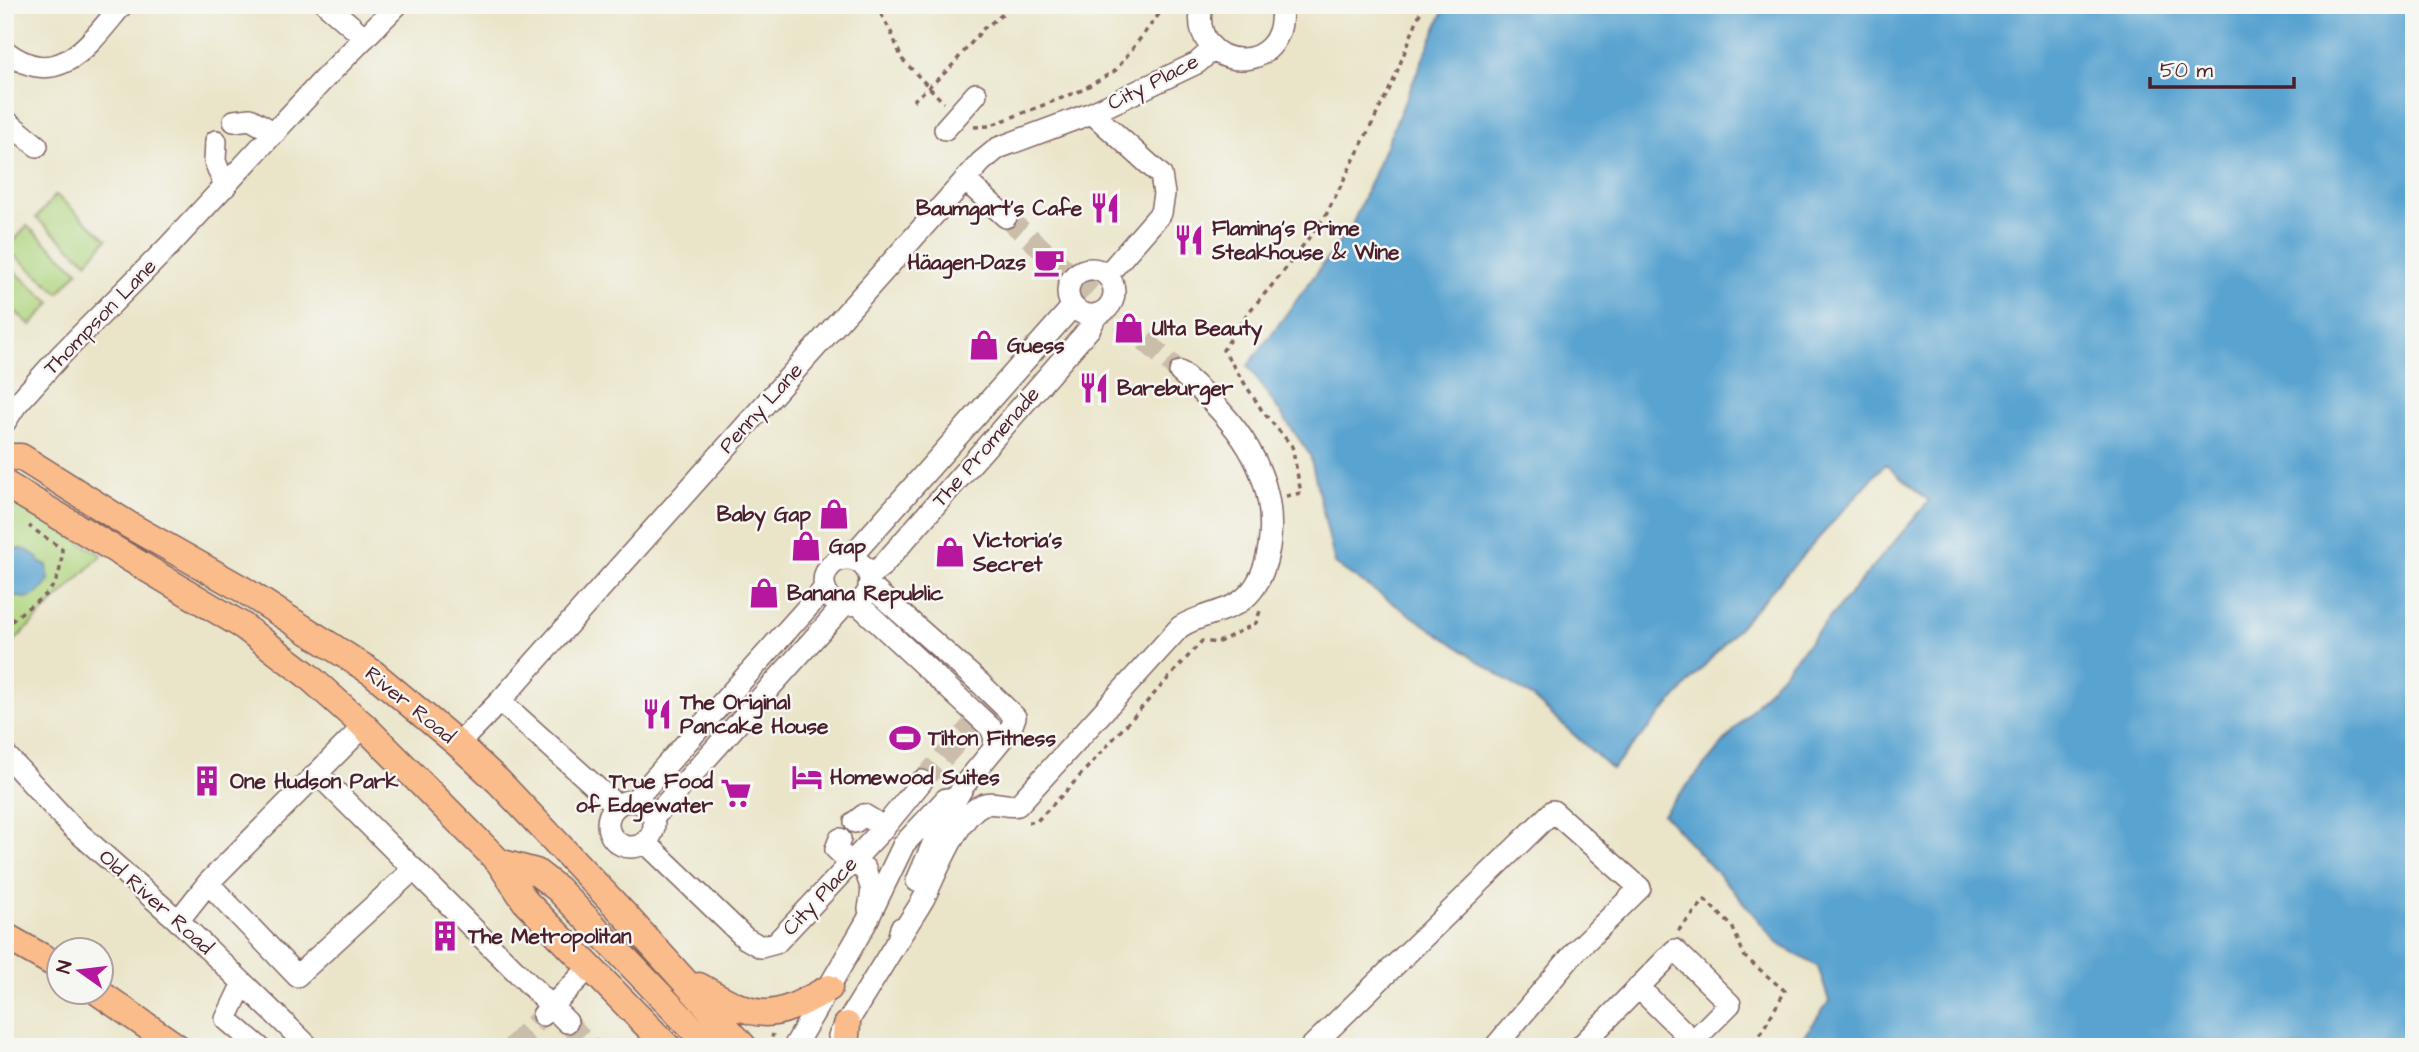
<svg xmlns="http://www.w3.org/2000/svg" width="2419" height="1052" font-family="'Architects Daughter',sans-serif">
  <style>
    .green { fill: #afd47e; stroke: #7c7a54; stroke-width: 2 }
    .water { fill: #59a3d0; stroke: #52617e; stroke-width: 2 }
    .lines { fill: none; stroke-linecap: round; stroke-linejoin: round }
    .minor-tunnel { stroke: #cabda9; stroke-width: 21; stroke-dasharray: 21 10; stroke-linecap: butt }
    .minor-casing { stroke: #826462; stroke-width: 24 }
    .major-casing { stroke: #826462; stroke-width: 29 }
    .path { stroke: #826462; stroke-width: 3.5; stroke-dasharray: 5 5; stroke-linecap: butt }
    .minor { stroke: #fff; stroke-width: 21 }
    .major { stroke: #fabc8b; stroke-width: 26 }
    .labels { text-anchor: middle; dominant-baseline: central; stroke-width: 5; stroke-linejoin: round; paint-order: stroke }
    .street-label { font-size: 21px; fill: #4a1f2b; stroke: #f6f6f2 }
    .poi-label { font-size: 21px; font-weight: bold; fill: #4a1f2b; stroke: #f6f6f2; text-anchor: start }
  </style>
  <rect width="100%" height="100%" fill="#f6f6f2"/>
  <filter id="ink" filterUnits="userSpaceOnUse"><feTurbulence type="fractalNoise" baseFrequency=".0143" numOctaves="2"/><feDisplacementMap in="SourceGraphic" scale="14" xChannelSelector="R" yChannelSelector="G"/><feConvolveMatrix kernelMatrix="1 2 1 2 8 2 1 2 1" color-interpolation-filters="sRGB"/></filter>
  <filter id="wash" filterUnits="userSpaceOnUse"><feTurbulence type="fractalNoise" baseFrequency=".00686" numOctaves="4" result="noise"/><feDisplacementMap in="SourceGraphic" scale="28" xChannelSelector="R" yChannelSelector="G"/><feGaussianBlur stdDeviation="1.57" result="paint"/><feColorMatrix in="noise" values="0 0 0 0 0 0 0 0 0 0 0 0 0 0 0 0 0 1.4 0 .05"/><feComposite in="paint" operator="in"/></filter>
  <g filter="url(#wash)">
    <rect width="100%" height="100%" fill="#eae5c9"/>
    <!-- green -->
    <path class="green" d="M 56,195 L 107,239 L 87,262 L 36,218 Z
      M 27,226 L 78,271 L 59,293 L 7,249 Z
      M 5,263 L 51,303 L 31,325 L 5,303 Z
      M 5,498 L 102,555 L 5,650 Z"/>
    <!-- water -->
    <path class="water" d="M 1446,5 L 2414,5 L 2414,1047 L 1797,1047 L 1829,1001 L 1818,967 L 1777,943 L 1741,899 L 1663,814 L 1929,501 L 1885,464 L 1612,769 L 1533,698 L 1335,564 L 1310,455 L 1248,366 L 1352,225 Z
      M 5,539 L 14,549 C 25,548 30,551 39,559 L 39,562 L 47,565 L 49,581 C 34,600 26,602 5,592 Z"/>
  </g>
  <g filter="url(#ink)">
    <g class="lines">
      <!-- minor-tunnel -->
      <path class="minor-tunnel" d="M 1006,217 L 1180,372
        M 922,781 L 1005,689
        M 567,1022 L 590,1047
        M 512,1047 L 543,1015"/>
      <!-- minor casing -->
      <g class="minor-casing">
        <path id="minor" d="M 327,5 L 365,38
          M 1202,5 C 1187,73 1290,81 1281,5
          M 5,51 C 59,92 89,44 122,5
          M 1092,113 L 1161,175 L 1164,194 L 1161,213 L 1107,275
          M 5,120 L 37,146
          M 234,121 L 250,119 L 275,133
          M 945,129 L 976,94
          M 216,141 L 215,161 L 225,187
          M 965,180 L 1006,217
          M1068 292a23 23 0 1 1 46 0a23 23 0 1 1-46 0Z
          M 5,422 L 16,405 L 60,356 L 169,246 L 322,81 L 397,5
          M 849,559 L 1073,306
          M824 582a23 23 0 1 1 46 0a23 23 0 1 1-46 0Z
          M 869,576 L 882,566 L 1090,328 L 1097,314
          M 869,585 L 981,684 L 1015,717 L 1011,728 L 964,785 L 941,825 L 917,881
          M 856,602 L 991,728 L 995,738 L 993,750
          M 500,701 L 617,806
          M 458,744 L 500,701 L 981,162 L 998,148 L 1092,113 L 1197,63 L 1213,49
          M 5,754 L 71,826 L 183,925 L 309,1047
          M 317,773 L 567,1022
          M 634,801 L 825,588
          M608 824a23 23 0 1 1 46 0a23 23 0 1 1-46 0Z
          M 653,818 L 844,605
          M 855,822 L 864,815 L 874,821 L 882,830
          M 840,839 L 836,849 L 851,863 L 865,869 L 872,890 L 869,909
          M 645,842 L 745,938 L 761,947 L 776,943 L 882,830 L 922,781
          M 208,883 L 297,976 L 414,869
          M 178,921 L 208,883 L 364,726
          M 898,940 C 906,926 916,912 924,898 C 936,874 957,819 980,806 C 991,799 1006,808 1018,805 L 1180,627 C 1201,613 1231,613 1248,595 C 1261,582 1266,565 1269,547 C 1280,472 1233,417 1180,372
          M 243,983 L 226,1019 L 259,1047
          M 543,1015 L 590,967
          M 839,1036 L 898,940 L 901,928
          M 794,1047 L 867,921 L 904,844 L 946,799
          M 1311,1047 L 1553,811 L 1640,888 L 1576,951 L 1495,1047
          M 1580,1047 L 1675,950 L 1730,1004 L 1693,1041 L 1638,987"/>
      </g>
      <!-- major casing -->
      <g class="major-casing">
        <path id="major" d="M 5,457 L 21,457 L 129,525 L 242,589 L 373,673 L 458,744 L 499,782 L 624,914 L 744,1047
          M 5,484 L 243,626 L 307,675 L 364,726 L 499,862 L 525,901 L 668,1047
          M 499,862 L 536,872 L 558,889 L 710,1047
          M 5,936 L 60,967
          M 699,986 C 759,1020 768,1023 829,988
          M 98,992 L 177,1047
          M 845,1047 L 847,1025"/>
      </g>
      <!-- path -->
      <path class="path" d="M 876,5 L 891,32 L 902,59 L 944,103
        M 913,101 L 949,69 L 984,28 L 1003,14 L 1009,5
        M 974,127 L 989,126 L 1080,91 L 1116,70 L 1166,5
        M 1286,496 L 1301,493 L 1292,446 L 1263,412 L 1223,350 L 1247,314 L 1280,276 L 1326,215 L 1393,82 L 1423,5
        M 5,610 L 13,620
        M 5,629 C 32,595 61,603 62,549 L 29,526
        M 1028,822 L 1036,822 L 1068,789 L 1202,641 L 1217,643 L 1256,623 L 1260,611
        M 1678,931 L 1705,900 L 1732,926 L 1745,957 L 1785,991 L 1753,1047
        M 769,1047 L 773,1034"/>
      <!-- minor -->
      <use href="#minor" class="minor"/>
      <!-- major -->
      <use href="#major" class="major"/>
    </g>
  </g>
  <!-- icons -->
  <defs>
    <g id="restaurant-bare" transform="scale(2.415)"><path d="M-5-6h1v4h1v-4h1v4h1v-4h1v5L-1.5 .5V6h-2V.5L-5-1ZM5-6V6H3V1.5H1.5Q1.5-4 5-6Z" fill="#b5179e" stroke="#f6f6f2" stroke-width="2.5" paint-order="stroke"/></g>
    <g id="cafe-bare" transform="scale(2.415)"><path d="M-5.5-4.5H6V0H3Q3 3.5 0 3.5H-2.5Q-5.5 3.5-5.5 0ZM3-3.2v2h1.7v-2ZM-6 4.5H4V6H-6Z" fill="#b5179e" stroke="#f6f6f2" stroke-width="2.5" paint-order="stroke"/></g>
    <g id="shop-bare" transform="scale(2.415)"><path d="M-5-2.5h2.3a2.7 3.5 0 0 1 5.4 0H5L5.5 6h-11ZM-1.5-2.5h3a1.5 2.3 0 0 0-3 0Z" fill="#b5179e" stroke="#f6f6f2" stroke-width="2.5" paint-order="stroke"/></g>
    <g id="stadium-bare" transform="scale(2.415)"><path d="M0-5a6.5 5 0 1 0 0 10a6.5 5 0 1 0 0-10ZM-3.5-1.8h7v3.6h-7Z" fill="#b5179e" stroke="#f6f6f2" stroke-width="2.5" paint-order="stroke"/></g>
    <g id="hotel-bare" transform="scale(2.415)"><path d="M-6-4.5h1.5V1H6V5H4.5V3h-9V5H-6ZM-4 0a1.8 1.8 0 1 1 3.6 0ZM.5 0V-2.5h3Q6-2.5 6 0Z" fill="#b5179e" stroke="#f6f6f2" stroke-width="2.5" paint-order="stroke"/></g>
    <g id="building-bare" transform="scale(2.415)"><path d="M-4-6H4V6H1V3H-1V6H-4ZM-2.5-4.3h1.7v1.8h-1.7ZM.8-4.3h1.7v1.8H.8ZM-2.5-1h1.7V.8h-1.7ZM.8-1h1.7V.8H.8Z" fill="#b5179e" stroke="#f6f6f2" stroke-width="2.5" paint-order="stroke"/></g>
    <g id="supermarket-bare" transform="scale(2.415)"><path d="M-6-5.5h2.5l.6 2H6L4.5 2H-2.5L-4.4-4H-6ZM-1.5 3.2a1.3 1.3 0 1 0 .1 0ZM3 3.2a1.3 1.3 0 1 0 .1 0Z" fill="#b5179e" stroke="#f6f6f2" stroke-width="2.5" paint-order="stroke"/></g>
  </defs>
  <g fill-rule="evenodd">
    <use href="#restaurant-bare" x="1105" y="208"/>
    <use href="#restaurant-bare" x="1189" y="240"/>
    <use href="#cafe-bare" x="1049" y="262"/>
    <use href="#shop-bare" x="1129" y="328"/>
    <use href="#shop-bare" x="984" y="345"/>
    <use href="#restaurant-bare" x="1094" y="388"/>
    <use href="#shop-bare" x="834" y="514"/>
    <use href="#shop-bare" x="806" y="546"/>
    <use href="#shop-bare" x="950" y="552"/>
    <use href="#shop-bare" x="764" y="593"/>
    <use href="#restaurant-bare" x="657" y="714"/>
    <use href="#stadium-bare" x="905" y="738"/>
    <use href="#hotel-bare" x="807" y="777"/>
    <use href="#building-bare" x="207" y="781"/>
    <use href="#supermarket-bare" x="736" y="793"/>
    <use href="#building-bare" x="445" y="936"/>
  </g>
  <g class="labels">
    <!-- street labels -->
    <g class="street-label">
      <text transform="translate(1153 82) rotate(-27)">City Place</text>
      <text transform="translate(100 317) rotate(-46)">Thompson Lane</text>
      <text transform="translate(761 408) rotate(-48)">Penny Lane</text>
      <text transform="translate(986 447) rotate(-49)">The Promenade</text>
      <text transform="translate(410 705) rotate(39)">River Road</text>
      <text transform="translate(820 896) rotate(-47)">City Place</text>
      <text transform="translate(156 902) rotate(42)">Old River Road</text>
    </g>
    <!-- poi labels -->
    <g class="poi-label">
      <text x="1082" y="208" text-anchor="end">Baumgart’s Cafe</text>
      <text x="1212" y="228">Flaming’s Prime<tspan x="1212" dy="24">Steakhouse &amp; Wine</tspan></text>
      <text x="1026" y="262" text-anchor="end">Häagen-Dazs</text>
      <text x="1152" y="328">Ulta Beauty</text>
      <text x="1007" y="345">Guess</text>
      <text x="1117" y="388">Bareburger</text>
      <text x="811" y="514" text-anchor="end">Baby Gap</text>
      <text x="973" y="540">Victoria's<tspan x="973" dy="24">Secret</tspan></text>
      <text x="829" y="546">Gap</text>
      <text x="787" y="593">Banana Republic</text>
      <text x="680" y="702">The Original<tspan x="680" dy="24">Pancake House</tspan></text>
      <text x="928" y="738">Tilton Fitness</text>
      <text x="830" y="777">Homewood Suites</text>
      <text x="230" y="781">One Hudson Park</text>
      <text x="713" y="781" text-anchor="end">True Food<tspan x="713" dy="24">of Edgewater</tspan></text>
      <text x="468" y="936">The Metropolitan</text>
    </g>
  </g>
  <!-- margin -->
  <rect width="2419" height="1052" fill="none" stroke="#f6f6f2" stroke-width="28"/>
  <!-- north arrow -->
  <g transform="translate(80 971) rotate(284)"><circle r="33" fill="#f6f6f2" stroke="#b1a0a2" stroke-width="2"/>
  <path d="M0-5L12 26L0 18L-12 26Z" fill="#b5179e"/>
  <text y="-10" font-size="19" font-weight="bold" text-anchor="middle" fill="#4a1f2b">N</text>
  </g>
  <!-- scale -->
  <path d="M2150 77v10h144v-10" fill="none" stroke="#4a1f2b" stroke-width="3.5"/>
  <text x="2160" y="77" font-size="21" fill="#4a1f2b" stroke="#f6f6f2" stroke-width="5" paint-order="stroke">50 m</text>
</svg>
